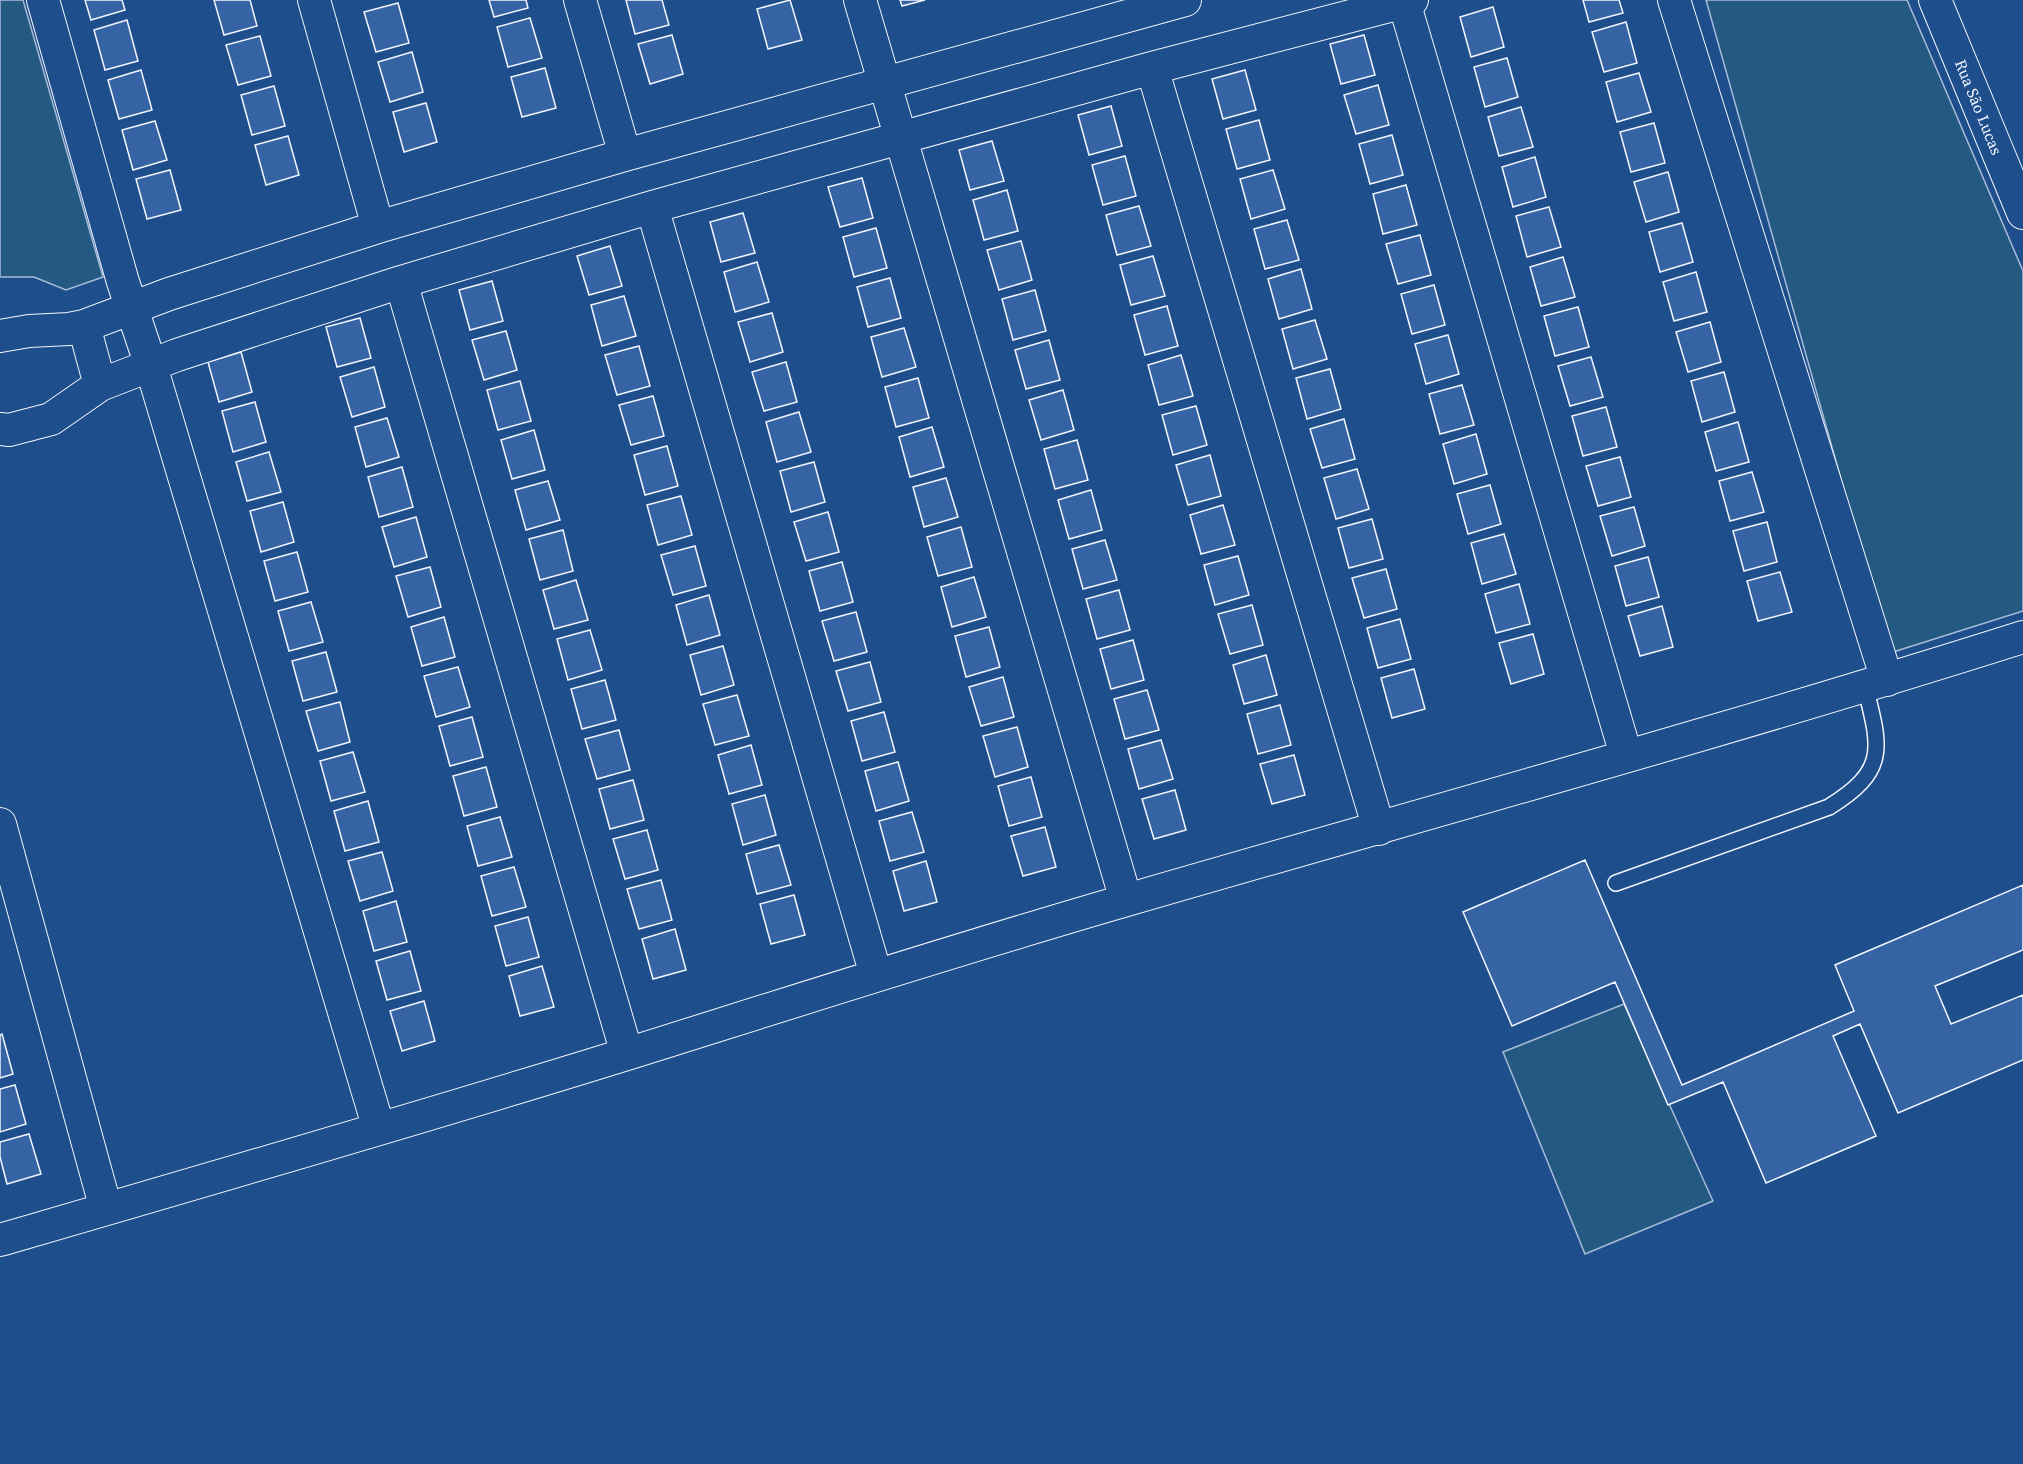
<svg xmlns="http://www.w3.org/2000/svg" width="2023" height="1464" font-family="'Source Serif 4',serif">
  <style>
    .green { fill: #245a82; stroke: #a8bbd7; stroke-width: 1.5 }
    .building { fill: #3563a3; stroke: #f2f6ff; stroke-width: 1.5 }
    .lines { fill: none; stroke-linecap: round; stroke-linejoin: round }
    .service-casing { stroke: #f2f6ff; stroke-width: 18 }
    .minor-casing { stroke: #f2f6ff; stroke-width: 34 }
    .service { stroke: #1f4e8c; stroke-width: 15 }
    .minor { stroke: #1f4e8c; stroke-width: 32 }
    .labels { text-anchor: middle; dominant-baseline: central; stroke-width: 4.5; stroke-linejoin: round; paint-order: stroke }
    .street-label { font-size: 16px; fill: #f2f6ff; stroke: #1f4e8c }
  </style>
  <rect width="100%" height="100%" fill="#1f4e8c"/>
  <!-- green -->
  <path class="green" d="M 0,0 L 23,0 L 103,277 L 66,290 L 34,277 L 0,277 Z
    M 1706,0 L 1907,0 L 2023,271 L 2023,611 L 1890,653 Z
    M 1624,1004 L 1713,1201 L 1585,1254 L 1503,1052 Z"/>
  <!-- building -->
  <path class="building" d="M 85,0 L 122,0 L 125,10 L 91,20 Z
    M 214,0 L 250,0 L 257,26 L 224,35 Z
    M 489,0 L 526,0 L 528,8 L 494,17 Z
    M 626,0 L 662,0 L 669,25 L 635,34 Z
    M 790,0 L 802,40 L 768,49 L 757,9 Z
    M 900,0 L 925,0 L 902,6 Z
    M 1583,0 L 1619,0 L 1623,13 L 1589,22 Z
    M 398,3 L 409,43 L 376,52 L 364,12 Z
    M 1493,7 L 1504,47 L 1471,57 L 1460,17 Z
    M 530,18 L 542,58 L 508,67 L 497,27 Z
    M 127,20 L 138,61 L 105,70 L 94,30 Z
    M 1626,22 L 1637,63 L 1604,72 L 1592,32 Z
    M 672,35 L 683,74 L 650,84 L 638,44 Z
    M 1364,35 L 1375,75 L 1341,84 L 1330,44 Z
    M 260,36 L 271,76 L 238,85 L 226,45 Z
    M 412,52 L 423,92 L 390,102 L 378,62 Z
    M 1507,58 L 1518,97 L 1485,107 L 1474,67 Z
    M 545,68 L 556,108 L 522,117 L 511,77 Z
    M 141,70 L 152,110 L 119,119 L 108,80 Z
    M 1245,70 L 1256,110 L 1223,119 L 1212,79 Z
    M 1639,73 L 1651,112 L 1617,122 L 1606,82 Z
    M 1378,85 L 1389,125 L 1356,134 L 1344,95 Z
    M 274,86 L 285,126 L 252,135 L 241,95 Z
    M 426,103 L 437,142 L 404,152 L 393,112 Z
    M 1111,106 L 1122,146 L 1089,155 L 1078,115 Z
    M 1521,107 L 1533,147 L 1499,156 L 1488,117 Z
    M 1259,120 L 1270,160 L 1237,169 L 1226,129 Z
    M 155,121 L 167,160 L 133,170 L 122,130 Z
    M 1654,123 L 1665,163 L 1631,172 L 1620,132 Z
    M 1392,135 L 1403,175 L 1370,184 L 1359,144 Z
    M 288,136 L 299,175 L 266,185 L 255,145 Z
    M 992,141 L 1004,181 L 970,190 L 959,150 Z
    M 1125,156 L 1136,196 L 1103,205 L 1092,165 Z
    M 1535,157 L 1546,197 L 1513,207 L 1502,167 Z
    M 170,170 L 181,210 L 147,219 L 136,179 Z
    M 1273,170 L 1285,209 L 1251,219 L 1240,179 Z
    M 1668,172 L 1679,212 L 1646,222 L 1634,182 Z
    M 862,178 L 873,218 L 840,227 L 828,187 Z
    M 1406,185 L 1417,225 L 1383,234 L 1373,194 Z
    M 1007,190 L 1018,231 L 984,240 L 973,200 Z
    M 1139,206 L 1151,246 L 1117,255 L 1106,215 Z
    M 1549,207 L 1561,247 L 1527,257 L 1516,216 Z
    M 743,213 L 755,253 L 721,262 L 710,222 Z
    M 1287,220 L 1299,260 L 1265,269 L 1254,229 Z
    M 1682,223 L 1693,262 L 1660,272 L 1649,232 Z
    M 876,228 L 887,268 L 854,277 L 843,237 Z
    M 1420,235 L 1431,275 L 1398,284 L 1386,244 Z
    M 1021,241 L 1032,280 L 999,290 L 987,250 Z
    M 610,246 L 622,286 L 589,295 L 577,256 Z
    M 1153,256 L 1165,296 L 1131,305 L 1120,265 Z
    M 1563,257 L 1575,297 L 1541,306 L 1530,267 Z
    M 757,262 L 769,302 L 735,312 L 724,272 Z
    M 1301,269 L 1312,309 L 1279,319 L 1268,279 Z
    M 1696,272 L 1707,312 L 1674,321 L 1663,282 Z
    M 890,278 L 901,318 L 868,327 L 857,287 Z
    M 492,281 L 503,321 L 470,330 L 459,290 Z
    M 1434,285 L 1445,325 L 1412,334 L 1401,294 Z
    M 1035,290 L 1046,331 L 1013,340 L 1002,299 Z
    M 624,296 L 636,336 L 602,346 L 591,305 Z
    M 1167,306 L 1178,346 L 1145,355 L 1134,315 Z
    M 1578,307 L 1589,347 L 1555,356 L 1544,316 Z
    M 772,313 L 783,352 L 750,362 L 738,322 Z
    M 360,318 L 371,358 L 337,367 L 326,327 Z
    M 1315,320 L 1327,359 L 1293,369 L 1282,329 Z
    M 1710,322 L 1721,362 L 1688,372 L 1676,332 Z
    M 904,328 L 916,367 L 882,377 L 871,337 Z
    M 506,331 L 517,370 L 484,380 L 472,340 Z
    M 1448,335 L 1459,374 L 1426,384 L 1415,344 Z
    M 1049,340 L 1060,380 L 1026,389 L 1015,350 Z
    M 639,346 L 650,386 L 617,395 L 605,355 Z
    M 241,352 L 252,392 L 219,402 L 208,362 Z
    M 1181,355 L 1193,396 L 1159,405 L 1148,365 Z
    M 1591,357 L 1603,397 L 1570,406 L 1558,366 Z
    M 786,362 L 797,402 L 764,411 L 752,372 Z
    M 374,367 L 385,407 L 352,417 L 340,377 Z
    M 1330,369 L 1341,409 L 1307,419 L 1296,378 Z
    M 1724,372 L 1735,412 L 1702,422 L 1691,381 Z
    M 918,378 L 929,418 L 896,427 L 885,387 Z
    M 520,381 L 531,421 L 498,430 L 487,390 Z
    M 1462,385 L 1474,425 L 1440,434 L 1429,394 Z
    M 1063,390 L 1074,430 L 1041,440 L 1029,400 Z
    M 653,396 L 664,436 L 631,445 L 619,405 Z
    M 255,402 L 266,442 L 233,452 L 222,411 Z
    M 1196,406 L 1207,445 L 1173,455 L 1162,415 Z
    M 1606,407 L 1617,447 L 1583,456 L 1572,416 Z
    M 799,412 L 811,452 L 777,462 L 766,422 Z
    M 387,418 L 399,457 L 366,467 L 355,427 Z
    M 1344,419 L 1355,459 L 1322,468 L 1310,429 Z
    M 1738,422 L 1749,462 L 1716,471 L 1705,432 Z
    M 932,427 L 944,467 L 910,477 L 899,437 Z
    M 534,430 L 545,470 L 512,479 L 501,440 Z
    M 1476,434 L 1487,474 L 1454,484 L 1443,444 Z
    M 1077,440 L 1088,480 L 1055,489 L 1044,449 Z
    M 667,446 L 678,486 L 645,495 L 634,455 Z
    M 269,452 L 281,492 L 247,501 L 236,462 Z
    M 1210,455 L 1221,496 L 1188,505 L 1176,465 Z
    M 1620,457 L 1631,497 L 1598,506 L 1586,466 Z
    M 814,462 L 825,502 L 791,512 L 780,471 Z
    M 402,467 L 413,507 L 379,517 L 368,477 Z
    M 1357,469 L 1369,509 L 1336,519 L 1324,478 Z
    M 1752,472 L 1764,512 L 1730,521 L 1719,481 Z
    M 946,478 L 958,517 L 924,527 L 913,487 Z
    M 548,481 L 560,520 L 526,530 L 515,490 Z
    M 1490,485 L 1501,524 L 1468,534 L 1457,494 Z
    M 1091,490 L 1102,530 L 1069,539 L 1058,500 Z
    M 681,496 L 692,535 L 658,545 L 647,505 Z
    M 283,502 L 294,542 L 261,552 L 250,511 Z
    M 1223,505 L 1235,545 L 1201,554 L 1190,515 Z
    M 1634,507 L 1645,546 L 1612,556 L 1600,516 Z
    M 828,512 L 839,552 L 806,561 L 794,522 Z
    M 416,517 L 427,557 L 394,567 L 382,527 Z
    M 1372,519 L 1383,559 L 1349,568 L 1338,528 Z
    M 1767,522 L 1777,562 L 1744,571 L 1733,531 Z
    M 961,527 L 972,567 L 938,576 L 927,537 Z
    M 563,530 L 573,571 L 540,580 L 529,539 Z
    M 1504,534 L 1516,574 L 1482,584 L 1471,543 Z
    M 1105,540 L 1117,580 L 1083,589 L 1072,549 Z
    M 695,546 L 706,586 L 673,595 L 661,555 Z
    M 297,552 L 308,592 L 275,601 L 264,561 Z
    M 1238,556 L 1249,595 L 1215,605 L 1204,565 Z
    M 1648,557 L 1659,597 L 1626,606 L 1615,566 Z
    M 842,562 L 853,602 L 820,611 L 809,571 Z
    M 430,567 L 441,607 L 408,617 L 396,576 Z
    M 1386,569 L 1397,609 L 1364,618 L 1352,578 Z
    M 1780,572 L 1792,612 L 1758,621 L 1747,581 Z
    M 974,577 L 986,617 L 952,627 L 941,587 Z
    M 576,580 L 588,620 L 554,629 L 543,590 Z
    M 1519,584 L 1530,624 L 1496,633 L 1485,594 Z
    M 1119,590 L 1130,630 L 1097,639 L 1086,599 Z
    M 709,595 L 720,635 L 687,645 L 676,605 Z
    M 311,602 L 323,642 L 289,651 L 278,611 Z
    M 1252,605 L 1263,645 L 1230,654 L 1218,614 Z
    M 1662,606 L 1673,647 L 1640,656 L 1628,616 Z
    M 856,612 L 867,652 L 834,661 L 822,621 Z
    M 444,617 L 455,657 L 422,666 L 411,627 Z
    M 1400,619 L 1411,659 L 1378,668 L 1367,628 Z
    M 989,627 L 1000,667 L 966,677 L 955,636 Z
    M 590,630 L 602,670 L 568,680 L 557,639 Z
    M 1533,634 L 1544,674 L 1511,684 L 1499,643 Z
    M 1133,640 L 1144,680 L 1111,689 L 1100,649 Z
    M 723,646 L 734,685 L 701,695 L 690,655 Z
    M 326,652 L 337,692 L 303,701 L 292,661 Z
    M 1266,655 L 1277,695 L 1244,704 L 1233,665 Z
    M 870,662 L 881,702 L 848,711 L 836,671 Z
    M 458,667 L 470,707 L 436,717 L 424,676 Z
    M 1414,669 L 1425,709 L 1392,718 L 1381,678 Z
    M 1003,677 L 1014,717 L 981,726 L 969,687 Z
    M 605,680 L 616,720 L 582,729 L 571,689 Z
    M 1147,690 L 1159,730 L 1125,739 L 1114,699 Z
    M 737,695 L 749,736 L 715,745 L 703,704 Z
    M 340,702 L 350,742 L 318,751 L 306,711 Z
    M 1280,705 L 1291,745 L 1258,754 L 1247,714 Z
    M 884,712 L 895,752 L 862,761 L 851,721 Z
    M 472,717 L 483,757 L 450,766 L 439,726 Z
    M 1017,727 L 1028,767 L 995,777 L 983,736 Z
    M 619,730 L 630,770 L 597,779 L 585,739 Z
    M 1161,740 L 1173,779 L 1139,789 L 1128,749 Z
    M 751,745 L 762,785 L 729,794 L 718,755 Z
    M 353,752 L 365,792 L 331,801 L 320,761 Z
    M 1294,755 L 1305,795 L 1272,804 L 1260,764 Z
    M 898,762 L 909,801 L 876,811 L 865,771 Z
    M 486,767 L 497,807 L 464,816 L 453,776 Z
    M 1031,777 L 1042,817 L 1009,826 L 998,786 Z
    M 633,780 L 644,820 L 610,829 L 599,789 Z
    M 1175,790 L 1186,830 L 1154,839 L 1142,799 Z
    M 765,795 L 776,835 L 743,845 L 732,804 Z
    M 368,801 L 379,842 L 345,851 L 334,811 Z
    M 912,812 L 924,852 L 890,861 L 879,821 Z
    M 500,817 L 512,857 L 478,866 L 467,826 Z
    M 1045,827 L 1056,867 L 1023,876 L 1011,836 Z
    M 647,830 L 658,870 L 625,879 L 613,839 Z
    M 779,845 L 791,885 L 757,894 L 746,854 Z
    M 382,852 L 393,891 L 360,901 L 348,861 Z
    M 1585,860 L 1682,1085 L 1854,1011 L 1835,965 L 2023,885 L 2023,950 L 1935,986 L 1951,1024 L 2023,995 L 2023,1060 L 1898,1113 L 1860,1024 L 1833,1036 L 1876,1136 L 1766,1183 L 1723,1082 L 1668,1105 L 1615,982 L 1512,1026 L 1463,912 Z
    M 926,861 L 937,902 L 904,911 L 893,871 Z
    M 514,867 L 526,907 L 492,916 L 481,876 Z
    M 661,880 L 672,920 L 639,929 L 627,889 Z
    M 794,895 L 805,935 L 771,944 L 760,904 Z
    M 396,901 L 407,942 L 374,951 L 363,911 Z
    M 528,917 L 539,957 L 506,966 L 495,926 Z
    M 675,929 L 686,970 L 653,979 L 642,939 Z
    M 410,951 L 421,991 L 387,1000 L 376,961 Z
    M 542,966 L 554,1007 L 520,1016 L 509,976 Z
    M 424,1001 L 435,1041 L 402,1051 L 390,1011 Z
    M 2,1034 L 13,1074 L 0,1078 L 0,1035 Z
    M 15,1085 L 26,1124 L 0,1132 L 0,1089 Z
    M 29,1134 L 41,1174 L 7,1184 L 0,1157 L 0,1142 Z"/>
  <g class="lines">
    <!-- service casing -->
    <g class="service-casing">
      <path id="service" d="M 1616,883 L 1829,807 C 1889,770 1880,747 1865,686"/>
    </g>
    <!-- minor casing -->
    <g class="minor-casing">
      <path id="minor" d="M 43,0 L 123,282 L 151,366 L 379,1129
        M 314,0 L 378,227
        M 580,0 L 625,155
        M 860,0 L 1126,900
        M 1674,0 L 1887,680
        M 1935,0 L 2023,213
        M 1404,2 L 1626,755
        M 1152,68 L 1379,829
        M 652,207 L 876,975
        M 401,282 L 627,1054
        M 84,326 L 100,385
        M 0,336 L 29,331 L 69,329 L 84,326 L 169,294 L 378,227 L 625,155 L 1185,0
        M 0,429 L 9,430 L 51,419 L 100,385 L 177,355 L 401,282 L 652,207 L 1152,68 L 1412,0
        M 0,824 L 106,1209
        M 0,1240 C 210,1179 421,1118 630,1053 C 796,1001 961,948 1127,900 C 1426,813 1726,731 2023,637"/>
    </g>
    <!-- service -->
    <use href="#service" class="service"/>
    <!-- minor -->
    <use href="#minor" class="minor"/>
  </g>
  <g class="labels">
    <!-- street labels -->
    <g class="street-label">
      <text transform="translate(1979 107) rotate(68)">Rua São Lucas</text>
    </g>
  </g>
</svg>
